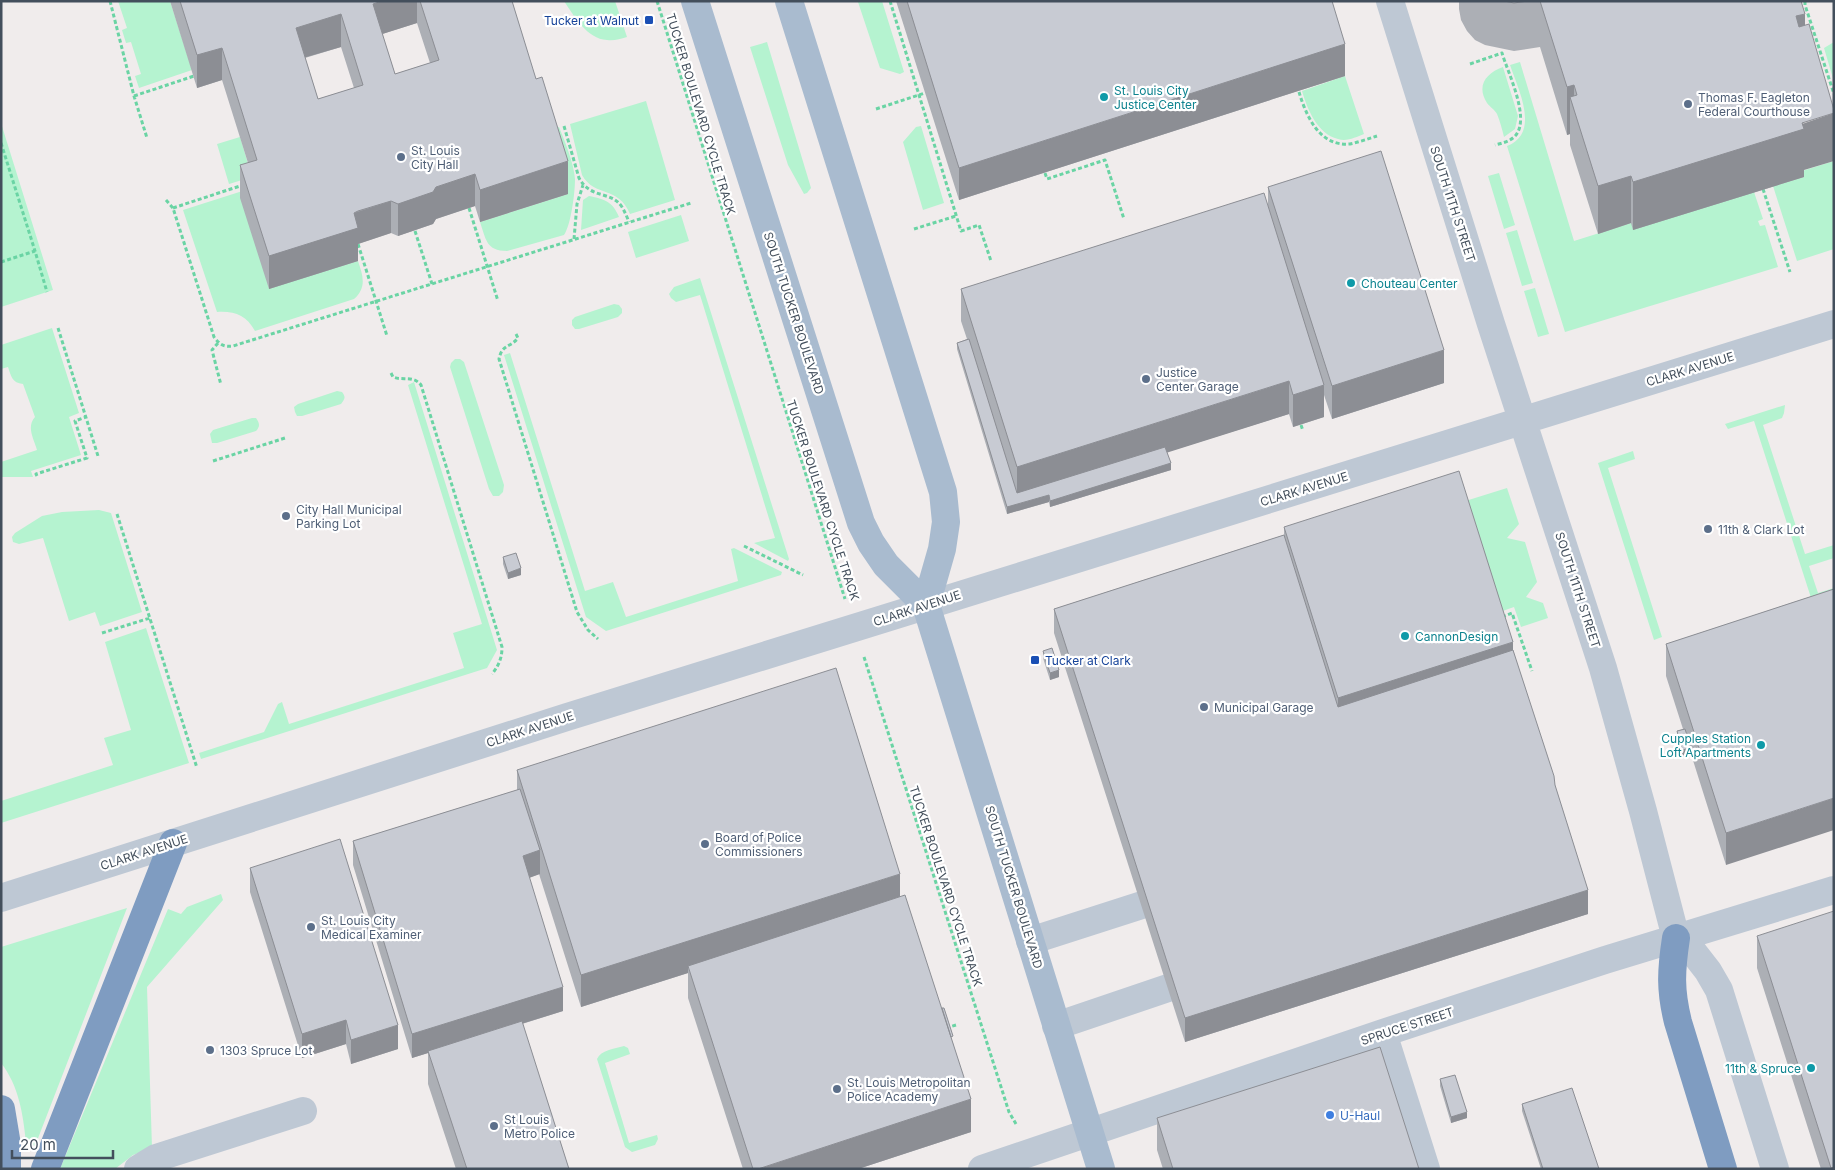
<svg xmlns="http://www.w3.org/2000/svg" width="1835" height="1170" font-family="Inter,sans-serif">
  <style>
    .green { fill: #b5f3d0 }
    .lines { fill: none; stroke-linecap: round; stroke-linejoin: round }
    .path { stroke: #6ad4a4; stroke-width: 3; stroke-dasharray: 4 2.5; stroke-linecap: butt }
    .minor { stroke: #bec8d4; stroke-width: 28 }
    .major { stroke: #a9bbcf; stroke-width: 28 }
    .highway { stroke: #7f9cc1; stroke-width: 28 }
    .wall { fill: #acafb5; fill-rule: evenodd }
    .shaded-wall { fill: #8c8e94 }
    .building { fill: #c8cbd3; stroke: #8c8e94; fill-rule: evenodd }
    .transit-dot { fill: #1a4fb4; stroke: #fff; stroke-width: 2 }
    .culture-dot { fill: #0f9aa8; stroke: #fff; stroke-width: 2 }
    .service-dot { fill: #5c6f8a; stroke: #fff; stroke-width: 2 }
    .shop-dot { fill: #3f7fe0; stroke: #fff; stroke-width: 2 }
    .labels { text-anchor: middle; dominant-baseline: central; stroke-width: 4.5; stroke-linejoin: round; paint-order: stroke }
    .transit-label { font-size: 12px; fill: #164399; stroke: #fff; text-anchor: end }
    .culture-label { font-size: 12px; fill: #0d838f; stroke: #fff; text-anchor: start }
    .service-label { font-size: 12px; fill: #4e5e75; stroke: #fff; text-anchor: start }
    .street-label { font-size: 12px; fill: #434f5c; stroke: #fff }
    .shop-label { font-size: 12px; fill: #366cbe; stroke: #fff; text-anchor: start }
  </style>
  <rect width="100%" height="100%" fill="#f0ecec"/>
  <!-- green -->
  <path class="green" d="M 118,1 L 170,1 L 192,70 L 139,88 L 135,76 L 141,74 L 131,42 L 126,43 L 122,30 L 127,28 Z
    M 564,1 L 615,1 L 627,37 C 620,39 614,41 607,40 C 587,39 574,16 564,1 Z
    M 882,1 L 904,72 L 900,74 L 880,68 L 858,2 Z
    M 767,42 L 811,188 L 807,193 L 804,194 L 788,165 L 750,47 Z
    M 1834,42 L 1834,82 L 1824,48 Z
    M 1520,62 L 1574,241 L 1631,223 L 1754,192 L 1763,219 L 1758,221 L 1760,226 L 1765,225 L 1778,267 L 1565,332 L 1507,146 C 1541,133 1518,89 1510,65 Z
    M 1503,67 L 1518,116 L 1515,129 L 1504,137 C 1502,129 1500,121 1497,114 C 1495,110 1490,107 1487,103 C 1476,86 1486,73 1503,67 Z
    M 1345,76 L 1364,134 C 1356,137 1347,142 1338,139 C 1317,134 1307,108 1302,91 Z
    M 646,101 L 675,200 L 630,214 C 618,185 595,198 582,175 L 570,124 Z
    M 1,123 L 53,290 L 1,307 Z
    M 921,126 L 944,203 L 923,210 L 903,142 L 916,127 Z
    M 559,127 C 565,141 574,164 575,179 C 575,193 571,225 564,235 L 507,251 C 486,251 486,239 480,222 L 568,194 L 548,130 Z
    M 240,137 L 252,177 L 229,184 L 217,144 Z
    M 1834,161 L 1834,249 L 1797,261 L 1773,186 L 1804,177 L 1802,171 Z
    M 1499,173 L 1515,225 L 1504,229 L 1488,176 Z
    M 255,187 L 269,288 L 358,261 C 363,276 367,287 354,299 L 255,331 C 246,315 235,311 217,312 L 183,210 Z
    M 589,196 C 605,199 613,202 619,217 L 581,230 L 583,200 Z
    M 681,215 L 689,241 L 636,258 L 628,232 Z
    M 1517,230 L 1533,283 L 1522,286 L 1506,233 Z
    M 700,278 L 789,559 L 788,561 L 754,543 L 775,538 L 700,295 L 676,302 L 671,298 L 669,294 L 674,287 Z
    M 1535,288 L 1549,334 L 1538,337 L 1524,291 Z
    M 614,304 L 619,305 L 622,309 L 622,313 L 618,317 L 579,329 L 575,329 L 572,325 L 572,320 L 575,317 Z
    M 52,328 L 79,413 L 69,417 L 81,455 L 31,471 L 33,477 L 1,477 L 1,462 L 37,450 C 34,439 26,427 35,417 L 23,384 C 12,383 11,376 8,367 L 1,369 L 1,345 Z
    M 510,353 L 585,591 L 613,582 L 626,617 L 738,581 L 731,549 L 734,548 L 782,572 L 781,575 L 606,631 L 586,617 L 504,355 Z
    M 455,359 L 460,359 L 464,362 L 504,485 L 503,492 L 499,496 L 493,496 L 489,489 L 450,367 L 451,363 Z
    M 414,382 L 497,650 L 487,668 L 201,759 L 199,753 L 264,732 L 278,704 L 282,702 L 289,724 L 464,668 L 453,633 L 482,624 L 408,385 Z
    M 337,391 L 342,392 C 346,397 345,399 341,404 L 302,416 L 297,416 L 295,412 L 294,407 L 298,404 Z
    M 1785,405 L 1784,413 L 1782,418 L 1763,425 L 1805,554 L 1834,545 L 1834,558 L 1809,566 L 1818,593 L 1834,588 L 1834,622 L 1813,604 L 1754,421 L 1728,429 L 1725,424 Z
    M 252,418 L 256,418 C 260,424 260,426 256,431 L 217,443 L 212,443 L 210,434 L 213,430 Z
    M 1633,451 L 1635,459 L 1608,468 L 1662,637 L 1654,640 L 1598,463 Z
    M 1507,488 L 1519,524 L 1507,538 L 1525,542 L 1537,582 L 1526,597 L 1543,603 L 1548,618 L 1521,627 L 1514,607 L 1494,614 L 1459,503 Z
    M 99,510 L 111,513 L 142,612 L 100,626 L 95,612 L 69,621 L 43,538 L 19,544 L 13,542 L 12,537 L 15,533 L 42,516 L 62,512 Z
    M 146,628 L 189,763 L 1,823 L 1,801 L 113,765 L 104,738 L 131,730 L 105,642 Z
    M 221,894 L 223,900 L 147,987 L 152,1148 L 133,1155 L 115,1169 L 60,1169 L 168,909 L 181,914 L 187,907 Z
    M 127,908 L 35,1146 L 26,1142 C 23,1114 19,1086 1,1063 L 1,947 Z
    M 624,1046 L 628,1048 L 630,1054 L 605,1063 L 629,1143 L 657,1135 L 658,1139 L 655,1145 L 632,1152 L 625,1147 L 597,1059 C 601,1050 614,1049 624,1046 Z"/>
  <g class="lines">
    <!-- path -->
    <path class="path" d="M 110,1 L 134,96 L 147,138
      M 657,1 L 845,599
      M 890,1 L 961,231 L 979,225 L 991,261
      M 1805,1 L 1805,5 L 1834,94
      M 1470,64 L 1502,53 C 1508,73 1530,117 1516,135 C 1511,141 1503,143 1495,145
      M 1299,92 C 1306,115 1319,147 1350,144 C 1359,142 1368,139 1377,136
      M 134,96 L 194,76
      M 876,109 L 925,93
      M 564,126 L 579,178 C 591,200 611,190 622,207 C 625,212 627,217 629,222
      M 1,143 L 35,251
      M 1045,173 L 1047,179 L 1105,160 L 1124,219
      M 1763,189 L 1790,272
      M 166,200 L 173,208 L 214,337 C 220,345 224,347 233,346 L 691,203
      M 173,208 L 243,185
      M 469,208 L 498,301
      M 914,229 L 956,216
      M 415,231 L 432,284
      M 574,239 L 577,204 L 583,185
      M 358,244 L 387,336
      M 1,262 L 35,251 L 47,292
      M 58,328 L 98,456
      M 516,334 L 518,338 C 510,348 502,344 499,359 L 577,612 L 588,630 L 598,639
      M 218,343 L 212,350 L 221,385
      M 391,373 L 393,377 C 403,381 413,375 421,385 L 502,647 C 502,658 499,665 492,674
      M 1301,425 L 1303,431
      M 213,461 L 285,438
      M 37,476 L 36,474 L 87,458 L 75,421 L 86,417
      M 117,514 L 197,768
      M 744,546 L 803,575
      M 1502,617 L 1512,613 L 1532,671
      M 102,633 L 150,618
      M 864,657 L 1009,1112 L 1016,1124
      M 946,1028 L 956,1025"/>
    <!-- minor -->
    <path class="minor" d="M 1390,1 L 1491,324 L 1603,668 L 1643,811 L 1676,938 L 1694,953 L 1708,971 L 1719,990 L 1775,1169
      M 1,898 L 567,717 L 1834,324
      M 1030,941 L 1142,905
      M 1056,1026 L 1168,988
      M 1383,1033 L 1426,1169
      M 138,1169 L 156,1158 L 303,1111
      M 982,1169 L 1383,1033 L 1605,960 L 1834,890"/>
    <!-- major -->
    <path class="major" d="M 695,1 L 861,523 L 871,543 L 886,565 L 926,605 L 1101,1169
      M 789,1 L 943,492 L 946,522 L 942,549 L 926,605"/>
    <!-- highway -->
    <path class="highway" d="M 1676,938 C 1671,971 1670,990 1678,1022 L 1723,1169
      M 1,1109 L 7,1145 L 7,1169
      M 45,1169 L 173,843"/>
  </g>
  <!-- wall -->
  <path class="wall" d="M 170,1 L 512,1 L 568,194 L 480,222 L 475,206 L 436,219 L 433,224 L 398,236 L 391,233 L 358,244 L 358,261 L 269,289 L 240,198 L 240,165 L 248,163 L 222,80 L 197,88 ZM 417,23 L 430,63 L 395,74 L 382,34 ZM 341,47 L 354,88 L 318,99 L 305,58 Z
    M 896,1 L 1332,1 L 1345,76 L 959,200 Z
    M 1459,1 L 1801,1 L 1804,177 L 1633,230 L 1631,223 L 1598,234 L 1570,145 L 1570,134 L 1567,135 L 1540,47 L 1514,51 L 1485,45 L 1475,40 L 1467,31 L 1461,20 L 1459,9 Z
    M 1268,187 L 1444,383 L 1332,419 L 1324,395 L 1324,417 L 1293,427 L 1289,414 L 1167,452 L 1171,470 L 1050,507 L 1049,502 L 1007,514 L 957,349 L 957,343 L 967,339 L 961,321 L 961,289 L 1268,206 Z
    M 1284,527 L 1513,650 L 1555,785 L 1588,914 L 1185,1042 L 1054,633 L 1054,609 L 1284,535 Z
    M 503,557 L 521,575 L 508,579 L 503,564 Z
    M 1834,589 L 1726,865 L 1691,754 L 1682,757 L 1677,738 L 1677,731 L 1683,729 L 1666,676 L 1666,644 Z
    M 1043,651 L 1059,677 L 1050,680 L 1043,658 Z
    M 517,770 L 900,896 L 953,1043 L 971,1132 L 858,1169 L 743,1169 L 688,998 L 688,973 L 581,1007 L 539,874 L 529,878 L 563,1011 L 522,1024 L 569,1169 L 456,1169 L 428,1084 L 428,1053 L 412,1058 L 353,865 L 353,841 L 517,790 Z
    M 250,868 L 398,1049 L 351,1064 L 346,1044 L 302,1058 L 250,892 Z
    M 1757,936 L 1834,1169 L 1821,1169 L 1757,968 Z
    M 1440,1079 L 1467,1118 L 1451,1123 L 1440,1086 Z
    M 1522,1104 L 1599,1169 L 1541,1169 L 1522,1111 Z
    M 1157,1118 L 1419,1169 L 1163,1169 L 1157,1150 Z"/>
  <!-- shaded-wall -->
  <path class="shaded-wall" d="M 382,1 L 417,1 L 417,23 L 373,37 L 373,4 Z
    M 341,14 L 341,47 L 296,60 L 296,28 Z
    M 1805,14 L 1805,61 L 1796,16 Z
    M 1345,44 L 1345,76 L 959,200 L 959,168 Z
    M 222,48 L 222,80 L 197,88 L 197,55 Z
    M 1574,85 L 1574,110 L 1570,97 L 1570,134 L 1567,135 L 1567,87 Z
    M 1834,113 L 1834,161 L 1804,170 L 1804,177 L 1633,230 L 1633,182 Z
    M 568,161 L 568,194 L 480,222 L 480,190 Z
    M 475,174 L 475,206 L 436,219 L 433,224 L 398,236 L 398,204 L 436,187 Z
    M 1631,176 L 1631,223 L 1598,234 L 1598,186 Z
    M 391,201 L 391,233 L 358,244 L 358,261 L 269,289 L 269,256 L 354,213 Z
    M 1444,350 L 1444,383 L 1332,419 L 1332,386 Z
    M 1289,381 L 1289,414 L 1017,500 L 1017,467 Z
    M 1324,385 L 1324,417 L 1293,427 L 1293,395 Z
    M 1171,463 L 1171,470 L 1050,507 L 1050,501 Z
    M 1049,495 L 1049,502 L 1007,514 L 1007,507 Z
    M 521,568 L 521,575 L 508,579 L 508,573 Z
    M 1513,642 L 1513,674 L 1338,731 L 1338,698 Z
    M 1059,670 L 1059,677 L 1050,680 L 1050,673 Z
    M 1691,748 L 1691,754 L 1682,757 L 1682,750 Z
    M 1834,798 L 1834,830 L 1726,865 L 1726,833 Z
    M 540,850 L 540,874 L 523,880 L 523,856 Z
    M 900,874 L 900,906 L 688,966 L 688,973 L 581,1007 L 581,975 Z
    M 1588,890 L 1588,914 L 1185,1042 L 1185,1018 Z
    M 563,987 L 563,1011 L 412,1058 L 412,1034 Z
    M 346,1020 L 346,1044 L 302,1058 L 302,1034 Z
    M 398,1025 L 398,1049 L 351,1064 L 351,1040 Z
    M 971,1099 L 971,1132 L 858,1169 L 758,1169 Z
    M 1467,1112 L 1467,1118 L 1451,1123 L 1451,1117 Z"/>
  <!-- building -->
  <path class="building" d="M 180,1 L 382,1 L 373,4 L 395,74 L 439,60 L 420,1 L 512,1 L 536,79 L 542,77 L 568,161 L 480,190 L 475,174 L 436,187 L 433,192 L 398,204 L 391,201 L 358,211 L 354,213 L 358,228 L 269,256 L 240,165 L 257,160 L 222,48 L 197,55 ZM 341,14 L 363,85 L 318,99 L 296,28 Z
    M 907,1 L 1332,1 L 1345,44 L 959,168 Z
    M 1504,1 L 1528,1 L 1514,3 Z
    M 1540,1 L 1801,1 L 1805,14 L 1796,16 L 1799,27 L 1809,24 L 1834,110 L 1834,113 L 1802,123 L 1804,129 L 1633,182 L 1631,176 L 1598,186 L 1570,97 L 1577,95 L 1574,85 L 1567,87 Z
    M 1381,151 L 1444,350 L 1332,386 L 1268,187 Z
    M 1264,193 L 1324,385 L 1293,395 L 1289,381 L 1017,467 L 961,289 Z
    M 969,339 L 1017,493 L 1165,447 L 1171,463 L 1050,501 L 1049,495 L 1007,507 L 957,343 Z
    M 1459,471 L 1513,642 L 1338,698 L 1284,527 Z
    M 1284,535 L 1338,707 L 1513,650 L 1554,776 L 1555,785 L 1588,890 L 1185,1018 L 1054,609 Z
    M 516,553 L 521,568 L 508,573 L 503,557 Z
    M 1834,589 L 1834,798 L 1726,833 L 1666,644 Z
    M 1052,648 L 1059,670 L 1050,673 L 1043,651 Z
    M 836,668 L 900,874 L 581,975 L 517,770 Z
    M 1685,729 L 1691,748 L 1682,750 L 1677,731 Z
    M 520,789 L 540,850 L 523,856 L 563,987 L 412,1034 L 353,841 Z
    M 340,839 L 398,1025 L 351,1040 L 346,1020 L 302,1034 L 250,868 Z
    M 905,895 L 971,1099 L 758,1169 L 753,1169 L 688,966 Z
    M 1834,911 L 1834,1167 L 1831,1168 L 1757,936 Z
    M 942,1008 L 944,1008 L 953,1036 L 951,1037 Z
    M 522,1021 L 569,1169 L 467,1169 L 428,1051 Z
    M 1380,1047 L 1419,1169 L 1173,1169 L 1157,1118 Z
    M 1455,1075 L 1467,1112 L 1451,1117 L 1440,1079 Z
    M 1572,1088 L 1599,1169 L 1543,1169 L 1522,1104 Z"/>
  <!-- markers -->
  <g class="transit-dot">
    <rect x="644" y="15" width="10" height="10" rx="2.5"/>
    <rect x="1030" y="655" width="10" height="10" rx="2.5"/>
  </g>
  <g class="culture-dot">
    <circle cx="1104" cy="97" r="5"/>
    <circle cx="1351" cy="283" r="5"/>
    <circle cx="1405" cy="636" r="5"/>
    <circle cx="1761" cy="745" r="5"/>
    <circle cx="1811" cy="1068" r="5"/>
  </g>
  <g class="service-dot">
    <circle cx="1688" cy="104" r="5"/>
    <circle cx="401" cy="157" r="5"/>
    <circle cx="1146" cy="379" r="5"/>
    <circle cx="286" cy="516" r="5"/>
    <circle cx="1708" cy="529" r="5"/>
    <circle cx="1204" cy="707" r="5"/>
    <circle cx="705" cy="844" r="5"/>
    <circle cx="311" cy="927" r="5"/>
    <circle cx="210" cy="1050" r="5"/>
    <circle cx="837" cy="1089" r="5"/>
    <circle cx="494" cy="1126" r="5"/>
  </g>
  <circle class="shop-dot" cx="1330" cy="1115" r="5"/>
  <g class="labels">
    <!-- transit labels -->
    <g class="transit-label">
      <text x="639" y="20">Tucker at Walnut</text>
      <text x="1045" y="660" text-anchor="start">Tucker at Clark</text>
    </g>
    <!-- culture labels -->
    <g class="culture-label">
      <text x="1114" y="90">St. Louis City<tspan x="1114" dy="14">Justice Center</tspan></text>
      <text x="1361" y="283">Chouteau Center</text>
      <text x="1415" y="636">CannonDesign</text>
      <text x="1751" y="738" text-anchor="end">Cupples Station<tspan x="1751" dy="14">Loft Apartments</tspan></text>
      <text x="1801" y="1068" text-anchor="end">11th &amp; Spruce</text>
    </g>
    <!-- service labels -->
    <g class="service-label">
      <text x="1698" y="97">Thomas F. Eagleton<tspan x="1698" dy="14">Federal Courthouse</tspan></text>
      <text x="411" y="150">St. Louis<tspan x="411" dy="14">City Hall</tspan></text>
      <text x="1156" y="372">Justice<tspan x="1156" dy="14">Center Garage</tspan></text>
      <text x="296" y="509">City Hall Municipal<tspan x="296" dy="14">Parking Lot</tspan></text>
      <text x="1718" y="529">11th &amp; Clark Lot</text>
      <text x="1214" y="707">Municipal Garage</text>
      <text x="715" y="837">Board of Police<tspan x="715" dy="14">Commissioners</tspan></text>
      <text x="321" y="920">St. Louis City<tspan x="321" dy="14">Medical Examiner</tspan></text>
      <text x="220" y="1050">1303 Spruce Lot</text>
      <text x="847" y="1082">St. Louis Metropolitan<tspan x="847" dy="14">Police Academy</tspan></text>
      <text x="504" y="1119">St Louis<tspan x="504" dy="14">Metro Police</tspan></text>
    </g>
    <!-- street labels -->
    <g class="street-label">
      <text transform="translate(701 114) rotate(73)">TUCKER BOULEVARD CYCLE TRACK</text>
      <text transform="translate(1453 204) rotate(72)">SOUTH 11TH STREET</text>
      <text transform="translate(794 313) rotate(72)">SOUTH TUCKER BOULEVARD</text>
      <text transform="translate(1690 369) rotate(-17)">CLARK AVENUE</text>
      <text transform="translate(1304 489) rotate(-17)">CLARK AVENUE</text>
      <text transform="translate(823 500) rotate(72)">TUCKER BOULEVARD CYCLE TRACK</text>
      <text transform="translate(1578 590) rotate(72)">SOUTH 11TH STREET</text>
      <text transform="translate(917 608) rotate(-18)">CLARK AVENUE</text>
      <text transform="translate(530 729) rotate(-18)">CLARK AVENUE</text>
      <text transform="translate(144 852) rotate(-18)">CLARK AVENUE</text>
      <text transform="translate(946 886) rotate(72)">TUCKER BOULEVARD CYCLE TRACK</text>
      <text transform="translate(1014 887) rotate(73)">SOUTH TUCKER BOULEVARD</text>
      <text transform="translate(1407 1026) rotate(-18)">SPRUCE STREET</text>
    </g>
    <!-- shop labels -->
    <g class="shop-label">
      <text x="1340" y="1115">U-Haul</text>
    </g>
  </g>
  <!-- border -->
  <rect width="1835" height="1170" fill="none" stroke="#434f5c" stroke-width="5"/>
  <!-- scale -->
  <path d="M12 1150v8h101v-8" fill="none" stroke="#434f5c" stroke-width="2.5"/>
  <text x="20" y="1150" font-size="15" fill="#434f5c" stroke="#ffffff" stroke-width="4" paint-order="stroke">20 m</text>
</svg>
